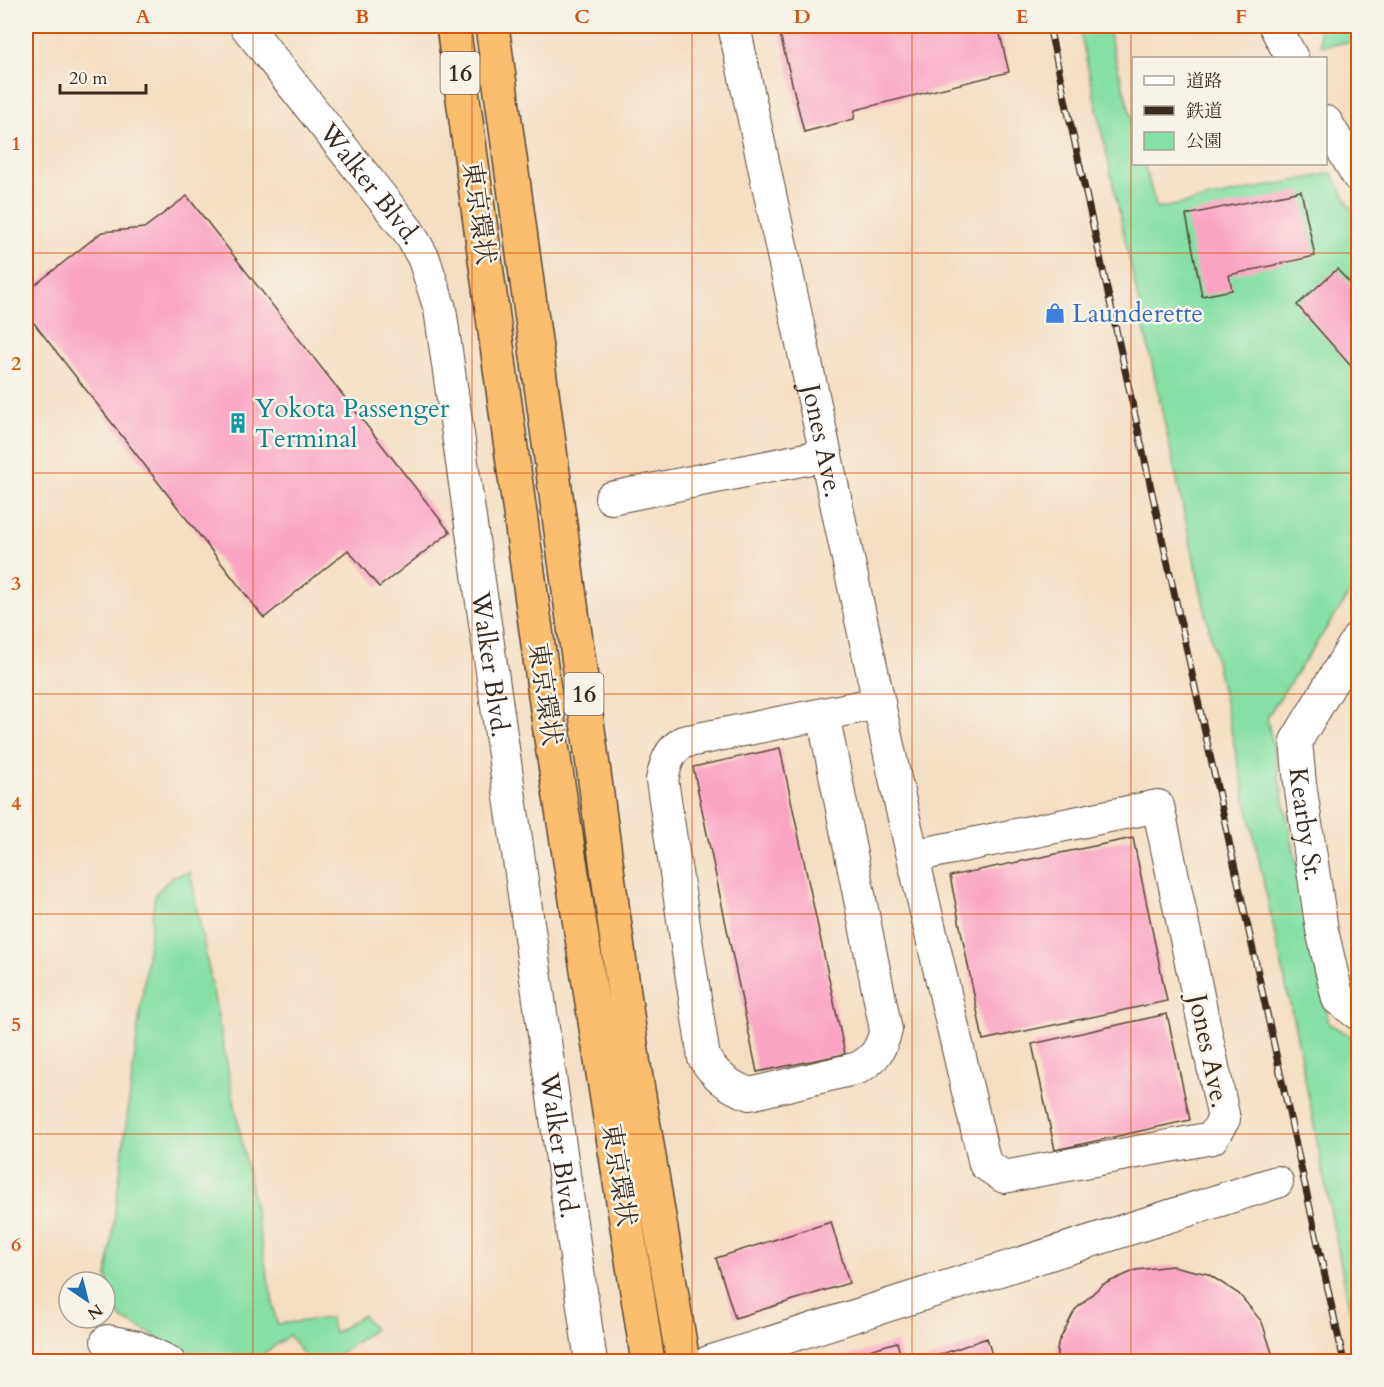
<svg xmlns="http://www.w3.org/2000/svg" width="1384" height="1387" font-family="Cardo,'Noto Serif JP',serif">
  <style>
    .green { fill: #86e0a6; stroke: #608562; stroke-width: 1.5 }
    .building { fill: #fba4c4 }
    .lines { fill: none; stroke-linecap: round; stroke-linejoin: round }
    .minor-casing { stroke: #574537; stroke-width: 34 }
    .highway-casing { stroke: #574537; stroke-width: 36 }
    .minor { stroke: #fff; stroke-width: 32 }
    .highway { stroke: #fabe6e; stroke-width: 33 }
    .rail-casing { stroke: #3b2a1e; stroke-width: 7 }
    .rail { stroke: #f7f3e8; stroke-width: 4.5; stroke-dasharray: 14; stroke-linecap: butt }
    .grid { fill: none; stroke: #d7540e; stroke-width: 1.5; stroke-opacity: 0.55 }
    .labels { text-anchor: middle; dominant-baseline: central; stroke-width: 5; stroke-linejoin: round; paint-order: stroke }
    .shield { fill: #f7f3e8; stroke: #73665b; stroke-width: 1.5 }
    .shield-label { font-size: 24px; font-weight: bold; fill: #3b2a1e }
    .street-label { font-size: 26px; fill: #3b2a1e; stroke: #f7f3e8 }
    .shop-label { font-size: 26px; fill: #366cbe; stroke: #f7f3e8; text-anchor: start }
    .culture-label { font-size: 26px; fill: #0d838f; stroke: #f7f3e8; text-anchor: start }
    .neatline { fill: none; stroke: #d7540e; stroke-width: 2 }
    .grid-label { font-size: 20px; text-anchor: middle; font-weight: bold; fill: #d7540e }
  </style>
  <rect width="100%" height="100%" fill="#f7f3e8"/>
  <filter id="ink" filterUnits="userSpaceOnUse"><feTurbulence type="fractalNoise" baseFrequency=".0167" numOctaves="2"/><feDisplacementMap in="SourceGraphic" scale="12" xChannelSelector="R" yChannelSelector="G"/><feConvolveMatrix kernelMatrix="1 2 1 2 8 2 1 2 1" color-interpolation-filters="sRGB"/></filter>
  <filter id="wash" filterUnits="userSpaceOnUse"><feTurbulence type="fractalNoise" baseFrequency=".008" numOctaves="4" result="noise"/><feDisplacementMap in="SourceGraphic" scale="24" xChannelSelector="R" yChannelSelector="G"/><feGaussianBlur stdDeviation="1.35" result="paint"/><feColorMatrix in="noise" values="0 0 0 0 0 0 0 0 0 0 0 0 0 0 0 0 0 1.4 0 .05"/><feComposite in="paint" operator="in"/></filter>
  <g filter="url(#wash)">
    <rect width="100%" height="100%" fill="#f4dec3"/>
    <!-- green -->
    <path class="green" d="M 1079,26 L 1136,26 L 1108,31 L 1133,123 L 1134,164 L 1144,164 L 1157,209 L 1332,173 L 1358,222 L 1358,581 L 1267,717 L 1329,1024 L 1358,1040 L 1358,1353 L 1295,1027 Z
      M 1318,26 L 1358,26 L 1358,41 L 1321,46 Z
      M 190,872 L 277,1324 L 330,1318 L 334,1333 L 363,1315 L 374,1329 L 330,1361 L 308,1361 L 289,1335 L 254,1361 L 197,1361 L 191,1355 L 121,1318 L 112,1303 L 107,1277 L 155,894 L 172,877 Z"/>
    <g id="blocks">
      <!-- building -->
      <path class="building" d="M 778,26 L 998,26 L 1009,72 L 855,110 L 854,119 L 804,132 Z
        M 1301,191 L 1315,256 L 1229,275 L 1232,290 L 1202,296 L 1186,215 Z
        M 187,196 L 450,532 L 379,587 L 348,550 L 264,618 L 26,313 L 26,292 L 102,232 L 144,228 Z
        M 1337,269 L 1358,292 L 1358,374 L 1297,305 Z
        M 780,748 L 845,1054 L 757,1072 L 693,767 Z
        M 1133,838 L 1167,1001 L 983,1040 L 950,876 Z
        M 1167,1014 L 1190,1120 L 1055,1150 L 1032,1044 Z
        M 831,1222 L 849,1283 L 735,1318 L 716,1258 Z
        M 1172,1266 L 1208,1274 L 1239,1294 L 1262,1322 L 1275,1362 L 1056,1362 L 1058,1343 L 1075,1310 L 1102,1285 L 1136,1270 Z
        M 987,1338 L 994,1362 L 925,1362 L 925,1360 Z
        M 897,1342 L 902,1362 L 832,1362 L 832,1361 Z"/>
    </g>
  </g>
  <g filter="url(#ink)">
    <use href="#blocks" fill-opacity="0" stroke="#574537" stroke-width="1.5"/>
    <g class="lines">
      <!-- minor casing -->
      <g class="minor-casing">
        <g id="minor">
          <path id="s1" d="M 246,26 L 409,232 L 424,259 L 440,309 L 591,1362"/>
          <path id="s2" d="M 734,26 L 899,797 L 985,1164 L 1004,1177 L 1212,1138 L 1224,1119 L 1158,806 L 913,856"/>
          <path d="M 1275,26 L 1292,58"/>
          <path d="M 1326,122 L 1358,176"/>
          <path d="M 611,498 L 826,455"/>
          <path id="s3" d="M 1358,638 L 1296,741 L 1300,784 L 1322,930 L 1338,999 L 1358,1014"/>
          <path d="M 823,714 L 886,1030 C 881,1049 875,1059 858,1068 L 750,1094 C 729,1087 716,1076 704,1058 L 662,780 C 666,763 668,752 683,742 L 879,703"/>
          <path d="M 107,1341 L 137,1347 L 169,1362"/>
          <path d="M 709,1362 L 1277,1182"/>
        </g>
      </g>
      <!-- highway casing -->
      <g class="highway-casing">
        <path id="highway" d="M 453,26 L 551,739 L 648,1362
          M 492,26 L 634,1066 L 683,1362"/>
      </g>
      <!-- minor -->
      <use href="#minor" class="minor"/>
      <!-- highway -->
      <use href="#highway" class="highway"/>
      <!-- rail casing -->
      <g class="rail-casing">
        <path id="rail" d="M 1049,26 L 1344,1362"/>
      </g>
      <!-- rail -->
      <use href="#rail" class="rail"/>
    </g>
  </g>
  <!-- grid -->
  <path class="grid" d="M 253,26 L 253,1362M 472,26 L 472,1362M 692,26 L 692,1362M 912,26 L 912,1362M 1131,26 L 1131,1362M 26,253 L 1358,253M 26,473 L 1358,473M 26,694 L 1358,694M 26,914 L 1358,914M 26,1134 L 1358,1134"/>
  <!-- icons -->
  <defs>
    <g id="shop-bare" transform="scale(1.62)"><path d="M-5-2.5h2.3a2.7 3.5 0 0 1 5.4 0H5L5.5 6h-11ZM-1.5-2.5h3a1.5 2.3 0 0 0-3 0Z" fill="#3f7fe0" stroke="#f7f3e8" stroke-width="2.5" paint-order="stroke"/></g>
    <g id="building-bare" transform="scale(1.62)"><path d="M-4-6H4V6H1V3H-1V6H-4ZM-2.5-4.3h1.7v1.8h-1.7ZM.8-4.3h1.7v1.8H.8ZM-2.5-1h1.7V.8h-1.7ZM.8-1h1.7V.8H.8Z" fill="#0f9aa8" stroke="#f7f3e8" stroke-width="2.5" paint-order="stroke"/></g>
  </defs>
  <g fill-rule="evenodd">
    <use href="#shop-bare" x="1055" y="313"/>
    <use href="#building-bare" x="238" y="423"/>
  </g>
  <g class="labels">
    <!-- shield labels -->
    <g class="shield">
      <rect x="440.5" y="52" width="39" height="42" rx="4.5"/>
      <rect x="564.5" y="673" width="39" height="42" rx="4.5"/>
    </g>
    <g class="shield-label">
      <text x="460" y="73">16</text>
      <text x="584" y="694">16</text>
    </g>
    <!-- street labels -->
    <g class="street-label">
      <text stroke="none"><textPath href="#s1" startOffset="201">Walker Blvd.</textPath></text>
      <text transform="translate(479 213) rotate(82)">東京環状</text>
      <text stroke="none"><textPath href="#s2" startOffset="424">Jones Ave.</textPath></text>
      <text stroke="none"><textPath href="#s1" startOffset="705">Walker Blvd.</textPath></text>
      <text transform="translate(545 694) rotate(82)">東京環状</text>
      <text stroke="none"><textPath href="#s3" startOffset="204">Kearby St.</textPath></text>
      <text transform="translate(1209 1051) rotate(78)">Jones Ave.</text>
      <text stroke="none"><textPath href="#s1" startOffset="1191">Walker Blvd.</textPath></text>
      <text transform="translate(619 1175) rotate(81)">東京環状</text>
    </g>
    <!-- shop labels -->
    <g class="shop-label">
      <text x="1072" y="313">Launderette</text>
    </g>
    <!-- culture labels -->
    <g class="culture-label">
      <text x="255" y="408">Yokota Passenger<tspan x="255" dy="30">Terminal</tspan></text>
    </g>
  </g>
  <!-- margin -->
  <rect width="1384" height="1387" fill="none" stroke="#f7f3e8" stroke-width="66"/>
  <!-- legend -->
  <rect x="1132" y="57" width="195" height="108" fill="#f7f3e8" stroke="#aca397" stroke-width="1.5"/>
  <rect x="1144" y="76" width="30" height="9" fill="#ffffff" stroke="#aca397" stroke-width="1.5"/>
  <text x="1186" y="87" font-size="18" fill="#3b2a1e">道路</text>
  <rect x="1144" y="106" width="30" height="9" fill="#3b2a1e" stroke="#aca397" stroke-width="1.5"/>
  <text x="1186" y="117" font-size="18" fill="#3b2a1e">鉄道</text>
  <rect x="1144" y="132" width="30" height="18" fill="#86e0a6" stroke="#aca397" stroke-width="1.5"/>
  <text x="1186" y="147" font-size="18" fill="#3b2a1e">公園</text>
  <!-- north arrow -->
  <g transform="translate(87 1300) rotate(145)"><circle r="28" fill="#f7f3e8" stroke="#aca397" stroke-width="1.5"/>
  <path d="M0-4.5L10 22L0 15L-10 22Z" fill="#1f6fb2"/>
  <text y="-9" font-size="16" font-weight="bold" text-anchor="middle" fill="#3b2a1e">N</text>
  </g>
  <!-- scale -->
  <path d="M60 84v9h86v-9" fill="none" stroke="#3b2a1e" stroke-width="3"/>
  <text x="69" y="84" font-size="18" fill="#3b2a1e" stroke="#f7f3e8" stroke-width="4.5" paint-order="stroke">20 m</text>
  <rect x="33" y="33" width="1318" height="1321" class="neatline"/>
  <g class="grid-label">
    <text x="143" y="23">A</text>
    <text x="362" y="23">B</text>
    <text x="582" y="23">C</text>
    <text x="802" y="23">D</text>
    <text x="1022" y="23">E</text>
    <text x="1241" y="23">F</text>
    <text x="16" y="150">1</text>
    <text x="16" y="370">2</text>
    <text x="16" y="590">3</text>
    <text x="16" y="810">4</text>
    <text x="16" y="1031">5</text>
    <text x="16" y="1251">6</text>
  </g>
</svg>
